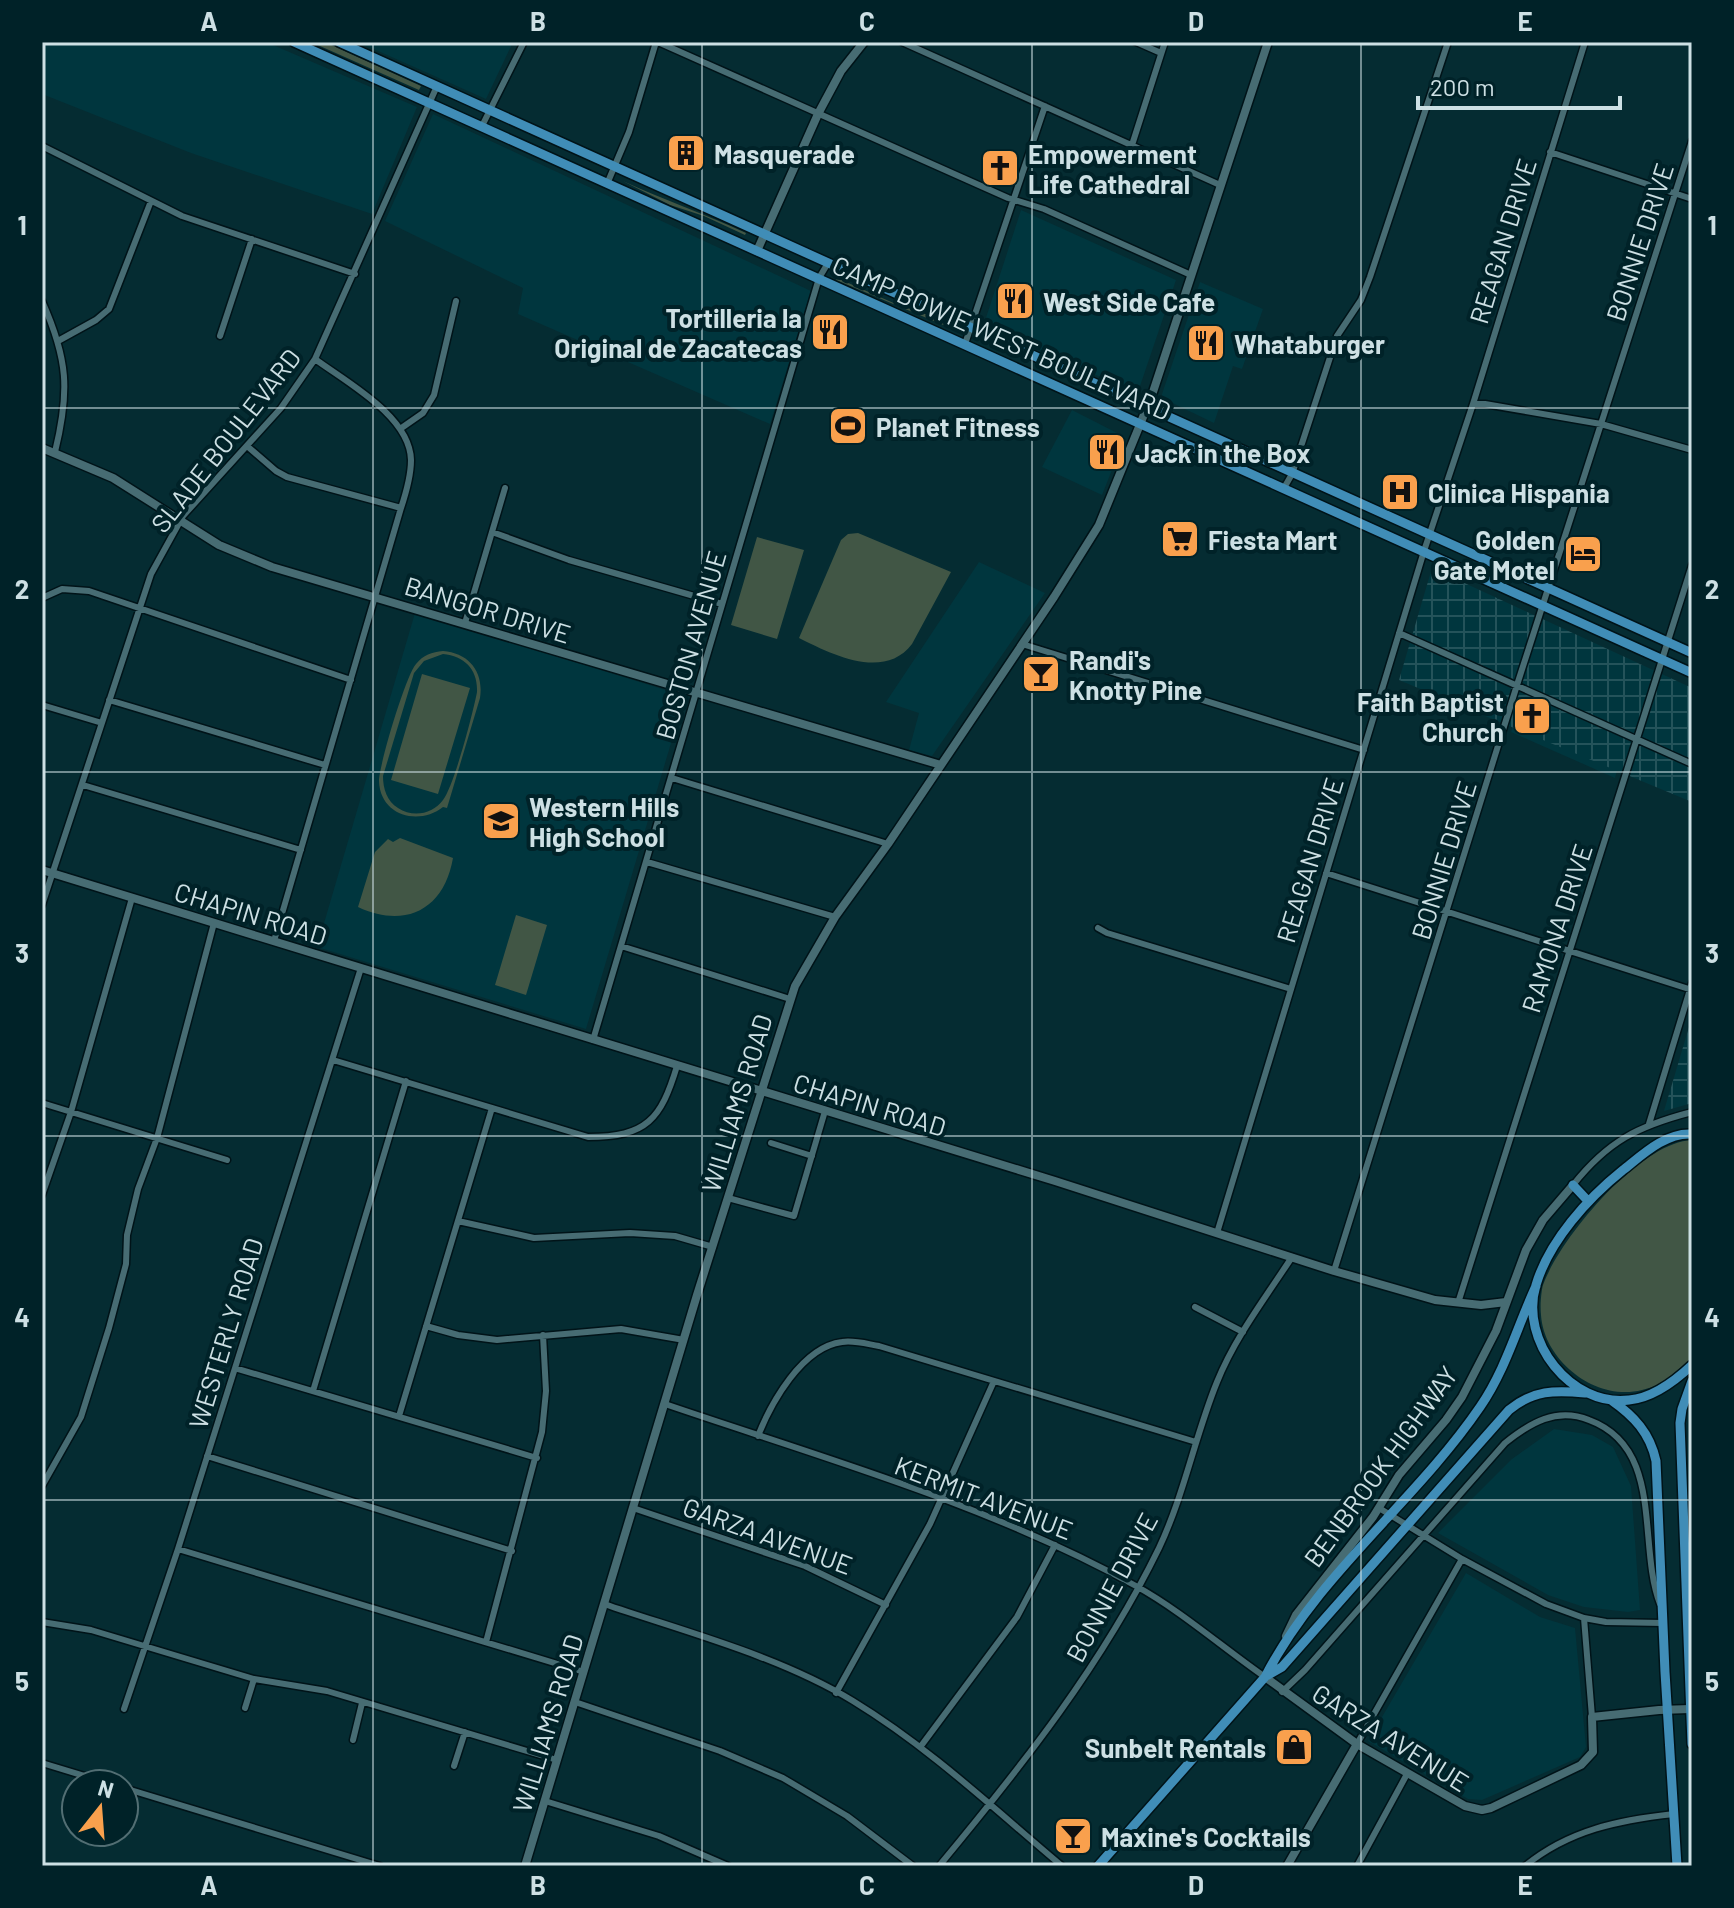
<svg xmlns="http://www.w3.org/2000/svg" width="1734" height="1908" font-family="Barlow,sans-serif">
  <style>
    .built { fill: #00363e }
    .industrial { fill: url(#industrial-grid) }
    .grass { fill: #415645; fill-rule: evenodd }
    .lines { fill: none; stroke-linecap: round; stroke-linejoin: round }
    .street-casing { stroke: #001318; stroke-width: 9 }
    .secondary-casing { stroke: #001318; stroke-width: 11 }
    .primary-casing { stroke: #001318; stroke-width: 12 }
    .street { stroke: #476c73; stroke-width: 6 }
    .secondary { stroke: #476c73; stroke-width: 8 }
    .primary { stroke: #408db7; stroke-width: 9 }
    .grid { fill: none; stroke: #cde0e4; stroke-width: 2; stroke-opacity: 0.55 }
    .labels { text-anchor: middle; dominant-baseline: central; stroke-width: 8; stroke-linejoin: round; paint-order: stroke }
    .poi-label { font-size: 26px; font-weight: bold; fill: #cde0e4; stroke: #002228; text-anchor: start }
    .street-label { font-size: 26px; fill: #cde0e4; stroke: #002228 }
    .neatline { fill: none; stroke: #cde0e4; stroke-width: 3 }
    .grid-label { font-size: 26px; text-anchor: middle; font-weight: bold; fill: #cde0e4 }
  </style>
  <defs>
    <pattern id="industrial-grid" width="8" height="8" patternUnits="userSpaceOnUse" patternTransform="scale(2)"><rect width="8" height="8" fill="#00363e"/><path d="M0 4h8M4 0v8" fill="none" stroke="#24535a"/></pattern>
  </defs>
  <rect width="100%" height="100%" fill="#052c32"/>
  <!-- built -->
  <path class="built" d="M 42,42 L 266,42 L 417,107 L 372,214 L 191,153 L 42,94 Z
    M 358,42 L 513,42 L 486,99 Z
    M 433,114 L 811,291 L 770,424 L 518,314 L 523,288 L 385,221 Z
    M 1021,210 L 1176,280 L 1139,389 L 1131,391 L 984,324 Z
    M 1200,282 L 1263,309 L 1242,369 L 1233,366 L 1214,423 L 1162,398 L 1162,394 Z
    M 1072,410 L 1125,437 L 1102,495 L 1042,467 Z
    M 979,562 L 1045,593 L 932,756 L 909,750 L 919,713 L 886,702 Z
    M 415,613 L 685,696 L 586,1029 L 317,947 Z
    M 1522,695 L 1625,741 L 1615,778 L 1511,732 Z
    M 1554,1429 L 1592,1435 L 1613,1447 L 1631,1486 L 1640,1610 L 1628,1612 L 1584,1607 L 1548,1595 L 1438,1533 L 1512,1459 Z
    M 1466,1573 L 1540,1617 L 1575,1628 L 1586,1747 L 1580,1757 L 1482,1800 L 1468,1799 L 1368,1741 Z"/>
  <!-- industrial -->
  <path class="industrial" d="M 1432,568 L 1692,688 L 1692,802 L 1399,680 Z
    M 1692,1017 L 1692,1103 L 1664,1111 Z"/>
  <!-- grass -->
  <path class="grass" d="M 311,42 L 325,42 L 421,86 L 419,90 Z
    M 623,181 C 664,200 705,214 746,233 L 745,235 L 704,216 L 670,205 Z
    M 837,278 L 898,305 L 922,312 L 953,329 L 836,280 Z
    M 858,533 L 951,572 L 912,644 C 884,681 831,654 799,638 L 841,540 L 848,534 Z
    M 757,537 L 804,550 L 777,639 L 731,625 Z
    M 443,651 C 469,653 484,672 480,698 L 447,808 L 443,807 C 419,826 380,816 379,781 C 379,765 406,675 416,664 C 423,655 432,652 443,651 ZM 443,654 C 465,656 478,670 477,692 C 473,713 454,786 443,800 C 433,814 413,818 398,808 C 387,801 383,789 383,776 L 414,673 L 424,661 Z
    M 422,674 L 470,688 L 438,794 L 391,780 Z
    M 400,838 L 453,858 C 444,910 405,929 358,907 L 375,852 L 388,839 L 393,842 Z
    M 516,915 L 547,925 L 526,995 L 495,985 Z
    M 1692,1140 L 1692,1357 C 1677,1371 1662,1386 1642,1390 C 1596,1402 1544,1361 1541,1315 C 1540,1307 1541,1292 1543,1285 C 1560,1238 1640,1142 1692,1140 Z"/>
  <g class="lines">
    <!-- street casing -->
    <g class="street-casing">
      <path id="street" d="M 658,42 L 1008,198 L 1044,209 L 1191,275
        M 902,42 L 1220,185
        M 1136,42 L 1161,53
        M 482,126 L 524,42
        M 1132,145 L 1165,42
        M 42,146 L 182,216 L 355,274
        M 1550,152 L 1692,199
        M 607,184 L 629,132 L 656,42
        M 42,301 C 68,359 70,391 55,452
        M 220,336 L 252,239
        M 58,341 L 96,320 L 109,309 L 151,201
        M 965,344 L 1045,106
        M 1473,404 L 1485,404 L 1601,424 L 1692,450
        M 400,429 L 423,413 L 434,395 L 456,301
        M 247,446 L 276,471 L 287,477 L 401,508
        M 1284,488 L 1292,474 L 1337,336 L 1361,300 L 1370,277 L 1448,42
        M 492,532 L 569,560 L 722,604
        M 42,598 L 62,589 L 89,591 L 351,680
        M 465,623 L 505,488
        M 1399,633 L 1692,764
        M 1022,644 L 1364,750
        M 109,700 L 325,765
        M 42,705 L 102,723
        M 672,778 L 888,844
        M 83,785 L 301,850
        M 647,862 L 835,917
        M 1326,873 L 1692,990
        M 42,905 L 151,574 L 183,516 L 281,408 L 315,359 L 437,86
        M 1098,928 L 1107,933 L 1291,989
        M 274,941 L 401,508 C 406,493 411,476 411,460 C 410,416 346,382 315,359
        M 621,946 L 790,999
        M 593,1040 L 819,278 L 828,263
        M 333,1060 L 588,1137 C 647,1137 661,1119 677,1066
        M 42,1103 L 227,1160
        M 1649,1124 L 1692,983
        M 771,1143 L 812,1156
        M 1573,1185 C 1608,1141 1638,1126 1692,1112
        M 42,1195 L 71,1112 L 132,898
        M 728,1198 L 794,1216 L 825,1111
        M 458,1221 L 534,1238 L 630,1233 L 675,1236 L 713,1247
        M 1217,1233 L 1424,551 L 1473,404 L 1585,42
        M 1334,1271 L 1517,685 L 1692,141
        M 1458,1303 L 1692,565
        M 1195,1307 L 1243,1332
        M 426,1326 L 458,1335 L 497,1340 L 621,1329 L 684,1340
        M 235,1368 L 537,1458
        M 313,1391 L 406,1081
        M 665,1404 C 823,1458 988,1504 1136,1586 C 1181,1611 1222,1647 1265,1677
        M 399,1416 L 492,1108
        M 758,1436 C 771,1403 802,1347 842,1342 C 854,1340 867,1344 879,1346 L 1196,1442
        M 207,1456 L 512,1551
        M 42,1486 L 81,1417 L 109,1328 L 126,1264 L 127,1235 L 138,1189 L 157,1138 L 214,923
        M 633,1508 L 805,1566 L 886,1605
        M 1379,1508 L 1462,1559 L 1546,1604 L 1584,1618 L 1606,1622 L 1663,1623
        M 178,1549 L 584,1672
        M 1689,1599 L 1692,1567
        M 604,1604 C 686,1632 779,1656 853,1701 C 930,1748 993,1808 1062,1866
        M 1584,1618 L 1592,1717
        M 42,1622 L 91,1630 L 254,1679 L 327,1691 L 557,1760
        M 486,1642 L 542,1432 L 546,1391 L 543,1335
        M 1282,1692 L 1305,1670 L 1505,1443 C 1530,1423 1556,1407 1589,1420 C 1665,1448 1637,1544 1660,1604
        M 836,1693 L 930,1524 L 994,1381
        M 575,1702 L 720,1751 L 783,1778 L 847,1816 L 913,1866
        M 245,1708 L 254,1679
        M 124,1709 L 178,1549 L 361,968
        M 353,1740 L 362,1703
        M 1357,1744 L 1462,1559
        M 921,1746 L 1017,1617 L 1055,1545
        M 42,1763 L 111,1784
        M 454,1766 L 465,1732
        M 124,1788 L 380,1866
        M 545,1801 L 659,1836 L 728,1866
        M 939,1866 C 1022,1766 1102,1665 1159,1548 C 1184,1495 1195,1436 1217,1382 C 1235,1337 1266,1297 1292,1257
        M 1357,1866 L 1407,1774
        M 1525,1866 C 1569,1830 1619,1820 1674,1814"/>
    </g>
    <!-- secondary casing -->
    <g class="secondary-casing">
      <path id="secondary" d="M 757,251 L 818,114 L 841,71 L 864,42
        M 42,448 L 113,478 L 219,545 L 272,567 L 941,765
        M 42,870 L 1055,1181 L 1334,1271 L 1435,1300 L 1481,1305 L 1506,1302
        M 1286,1636 L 1296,1615 L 1373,1517 L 1399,1475 L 1446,1420 L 1462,1397 L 1496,1331 L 1526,1250 L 1543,1220 L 1573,1185
        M 1265,1677 L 1357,1744 L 1465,1806 L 1482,1810 L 1491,1808 L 1581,1765 L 1593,1752 L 1592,1717 L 1659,1710 L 1690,1709
        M 525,1866 L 697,1295 L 795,986 L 835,917 L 888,844 L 1054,597 L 1099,525 L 1152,395 L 1268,42
        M 1287,1866 L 1357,1744"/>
    </g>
    <!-- primary casing -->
    <g class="primary-casing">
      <path id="primary" d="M 294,42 L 1692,673
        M 339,42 L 1692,653
        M 1692,1134 C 1666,1132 1642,1155 1623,1170 C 1588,1198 1549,1241 1536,1285 C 1519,1341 1571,1407 1629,1400 C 1653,1398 1675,1381 1692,1365
        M 1573,1185 L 1588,1201
        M 1692,1381 L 1682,1409 L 1680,1423 L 1692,1744
        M 1611,1400 C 1634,1416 1650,1433 1656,1461 L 1665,1672 L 1677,1866
        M 1268,1675 L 1282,1667 L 1509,1410 C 1533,1390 1555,1390 1585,1393
        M 1098,1866 L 1265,1677 C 1318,1574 1415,1502 1480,1407 C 1506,1369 1517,1327 1536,1286"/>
    </g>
    <!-- street -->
    <use href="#street" class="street"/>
    <!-- secondary -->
    <use href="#secondary" class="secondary"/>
    <!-- primary -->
    <use href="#primary" class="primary"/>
  </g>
  <!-- grid -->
  <path class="grid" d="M 373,42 L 373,1866M 702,42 L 702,1866M 1032,42 L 1032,1866M 1361,42 L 1361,1866M 42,408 L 1692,408M 42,772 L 1692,772M 42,1136 L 1692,1136M 42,1500 L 1692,1500"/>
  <!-- icons -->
  <defs>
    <g id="building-square" transform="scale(2)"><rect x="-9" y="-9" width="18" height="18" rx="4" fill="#f9a04d" stroke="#002228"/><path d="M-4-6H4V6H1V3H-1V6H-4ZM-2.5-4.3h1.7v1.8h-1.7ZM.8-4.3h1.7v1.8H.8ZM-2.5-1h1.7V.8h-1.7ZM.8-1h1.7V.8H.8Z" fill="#111"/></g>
    <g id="church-square" transform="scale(2)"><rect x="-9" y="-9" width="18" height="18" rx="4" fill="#f9a04d" stroke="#002228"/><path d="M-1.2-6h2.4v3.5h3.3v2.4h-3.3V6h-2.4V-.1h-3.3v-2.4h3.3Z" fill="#111"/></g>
    <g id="restaurant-square" transform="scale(2)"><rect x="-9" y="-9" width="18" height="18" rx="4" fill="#f9a04d" stroke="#002228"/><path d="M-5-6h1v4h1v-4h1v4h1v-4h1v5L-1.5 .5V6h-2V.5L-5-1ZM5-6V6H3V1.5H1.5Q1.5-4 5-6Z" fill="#111"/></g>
    <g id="stadium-square" transform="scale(2)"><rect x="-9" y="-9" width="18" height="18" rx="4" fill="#f9a04d" stroke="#002228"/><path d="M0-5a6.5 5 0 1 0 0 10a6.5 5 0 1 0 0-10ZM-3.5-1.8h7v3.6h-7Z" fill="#111"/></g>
    <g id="hospital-square" transform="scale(2)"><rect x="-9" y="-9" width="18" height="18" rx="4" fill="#f9a04d" stroke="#002228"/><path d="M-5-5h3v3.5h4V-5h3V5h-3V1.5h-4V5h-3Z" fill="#111"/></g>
    <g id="supermarket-square" transform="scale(2)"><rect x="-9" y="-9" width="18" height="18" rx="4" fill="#f9a04d" stroke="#002228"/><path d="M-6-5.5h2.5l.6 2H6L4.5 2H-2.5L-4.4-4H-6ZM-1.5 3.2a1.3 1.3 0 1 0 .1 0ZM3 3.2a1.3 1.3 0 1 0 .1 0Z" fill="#111"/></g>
    <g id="hotel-square" transform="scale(2)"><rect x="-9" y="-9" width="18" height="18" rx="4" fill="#f9a04d" stroke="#002228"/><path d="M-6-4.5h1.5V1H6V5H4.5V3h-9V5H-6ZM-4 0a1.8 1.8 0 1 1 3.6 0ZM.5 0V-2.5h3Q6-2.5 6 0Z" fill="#111"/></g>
    <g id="bar-square" transform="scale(2)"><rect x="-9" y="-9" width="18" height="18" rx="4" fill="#f9a04d" stroke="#002228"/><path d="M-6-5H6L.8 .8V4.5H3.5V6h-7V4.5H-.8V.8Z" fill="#111"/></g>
    <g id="school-square" transform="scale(2)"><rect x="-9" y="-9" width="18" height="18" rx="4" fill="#f9a04d" stroke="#002228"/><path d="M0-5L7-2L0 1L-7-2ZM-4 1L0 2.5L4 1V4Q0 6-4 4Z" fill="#111"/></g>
    <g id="shop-square" transform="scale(2)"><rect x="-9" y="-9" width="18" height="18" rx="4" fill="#f9a04d" stroke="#002228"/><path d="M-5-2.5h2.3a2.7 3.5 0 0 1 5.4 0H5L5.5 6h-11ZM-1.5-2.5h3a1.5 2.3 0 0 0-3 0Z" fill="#111"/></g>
  </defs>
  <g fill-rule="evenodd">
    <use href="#building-square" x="686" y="153"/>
    <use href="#church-square" x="1000" y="168"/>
    <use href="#restaurant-square" x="1015" y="301"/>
    <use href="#restaurant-square" x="830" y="332"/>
    <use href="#restaurant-square" x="1206" y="343"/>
    <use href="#stadium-square" x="848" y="426"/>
    <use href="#restaurant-square" x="1107" y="452"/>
    <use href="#hospital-square" x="1400" y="492"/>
    <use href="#supermarket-square" x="1180" y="539"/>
    <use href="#hotel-square" x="1583" y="554"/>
    <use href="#bar-square" x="1041" y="674"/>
    <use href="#church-square" x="1532" y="716"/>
    <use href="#school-square" x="501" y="821"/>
    <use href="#shop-square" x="1294" y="1747"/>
    <use href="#bar-square" x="1073" y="1836"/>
  </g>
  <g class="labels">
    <!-- poi labels -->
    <g class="poi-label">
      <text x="714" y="153">Masquerade</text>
      <text x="1028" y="153">Empowerment<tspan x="1028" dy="30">Life Cathedral</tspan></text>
      <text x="1043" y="301">West Side Cafe</text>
      <text x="802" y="317" text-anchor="end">Tortilleria la<tspan x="802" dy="30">Original de Zacatecas</tspan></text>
      <text x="1234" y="343">Whataburger</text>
      <text x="876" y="426">Planet Fitness</text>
      <text x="1135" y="452">Jack in the Box</text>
      <text x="1428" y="492">Clinica Hispania</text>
      <text x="1208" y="539">Fiesta Mart</text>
      <text x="1555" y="539" text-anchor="end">Golden<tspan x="1555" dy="30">Gate Motel</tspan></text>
      <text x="1069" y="659">Randi's<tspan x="1069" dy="30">Knotty Pine</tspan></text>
      <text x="1504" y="701" text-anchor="end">Faith Baptist<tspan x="1504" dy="30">Church</tspan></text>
      <text x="529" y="806">Western Hills<tspan x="529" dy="30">High School</tspan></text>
      <text x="1266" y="1747" text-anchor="end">Sunbelt Rentals</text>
      <text x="1101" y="1836">Maxine's Cocktails</text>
    </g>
    <!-- street labels -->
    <g class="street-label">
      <text transform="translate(1502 241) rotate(-73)">REAGAN DRIVE</text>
      <text transform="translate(1639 242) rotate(-72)">BONNIE DRIVE</text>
      <text transform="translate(1002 337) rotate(24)">CAMP BOWIE WEST BOULEVARD</text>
      <text transform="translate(225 440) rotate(-52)">SLADE BOULEVARD</text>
      <text transform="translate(488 609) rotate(17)">BANGOR DRIVE</text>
      <text transform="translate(690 645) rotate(-74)">BOSTON AVENUE</text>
      <text transform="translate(1309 860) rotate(-73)">REAGAN DRIVE</text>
      <text transform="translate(1443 860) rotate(-73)">BONNIE DRIVE</text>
      <text transform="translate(251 913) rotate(17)">CHAPIN ROAD</text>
      <text transform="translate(1556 928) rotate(-72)">RAMONA DRIVE</text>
      <text transform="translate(736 1103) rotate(-73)">WILLIAMS ROAD</text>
      <text transform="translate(870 1104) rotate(17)">CHAPIN ROAD</text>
      <text transform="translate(225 1333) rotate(-73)">WESTERLY ROAD</text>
      <text transform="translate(1380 1466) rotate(-54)">BENBROOK HIGHWAY</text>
      <text transform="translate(984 1497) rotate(21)">KERMIT AVENUE</text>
      <text transform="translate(768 1535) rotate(20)">GARZA AVENUE</text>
      <text transform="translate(1111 1587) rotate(-62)">BONNIE DRIVE</text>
      <text transform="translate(547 1723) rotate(-73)">WILLIAMS ROAD</text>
      <text transform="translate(1391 1737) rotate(32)">GARZA AVENUE</text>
    </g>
  </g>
  <!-- border -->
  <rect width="1734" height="1908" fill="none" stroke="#002228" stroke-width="88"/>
  <!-- north arrow -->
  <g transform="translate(100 1808) rotate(17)"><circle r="38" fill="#002228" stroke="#526e73" stroke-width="2"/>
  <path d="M0-6L14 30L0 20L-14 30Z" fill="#f9a04d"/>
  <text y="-12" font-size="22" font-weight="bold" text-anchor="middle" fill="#cde0e4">N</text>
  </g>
  <!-- scale -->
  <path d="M1418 96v12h202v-12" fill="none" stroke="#cde0e4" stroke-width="4"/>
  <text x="1430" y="96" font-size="24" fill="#cde0e4" stroke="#002228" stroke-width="6" paint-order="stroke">200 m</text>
  <rect x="44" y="44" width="1646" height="1820" class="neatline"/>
  <g class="grid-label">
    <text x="209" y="31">A</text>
    <text x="538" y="31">B</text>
    <text x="867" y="31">C</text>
    <text x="1196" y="31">D</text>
    <text x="1525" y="31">E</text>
    <text x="22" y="235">1</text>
    <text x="1712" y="235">1</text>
    <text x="22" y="599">2</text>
    <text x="1712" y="599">2</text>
    <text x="22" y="963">3</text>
    <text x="1712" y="963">3</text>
    <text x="22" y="1327">4</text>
    <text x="1712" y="1327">4</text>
    <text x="22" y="1691">5</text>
    <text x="1712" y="1691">5</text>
    <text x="209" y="1895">A</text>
    <text x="538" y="1895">B</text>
    <text x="867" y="1895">C</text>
    <text x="1196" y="1895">D</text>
    <text x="1525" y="1895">E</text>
  </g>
</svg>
